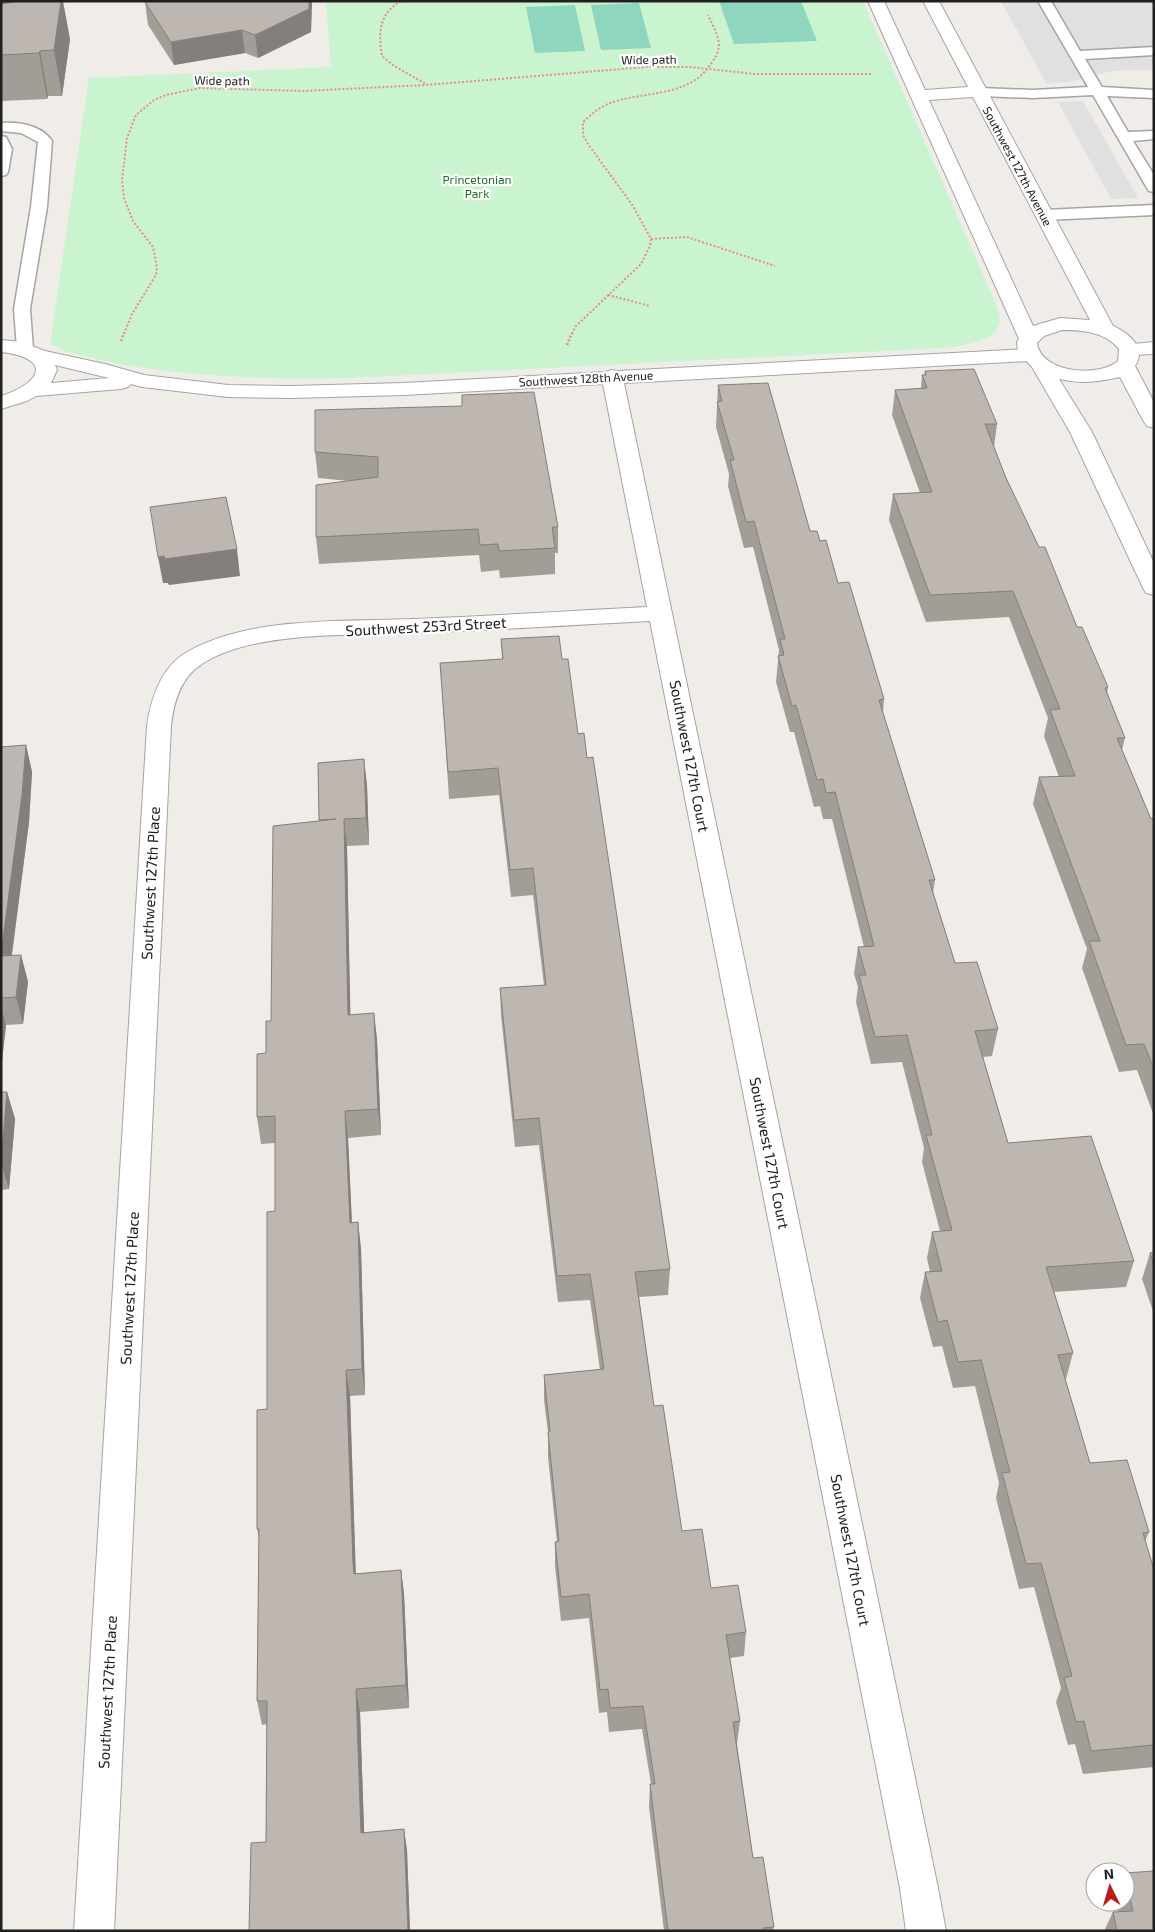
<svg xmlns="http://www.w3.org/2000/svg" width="1155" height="1932" font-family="'Exo 2',sans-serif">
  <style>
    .park { fill: #caf4d0 }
    .pitch { fill: #8fd6be }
    .parking { fill: #e0e0e0 }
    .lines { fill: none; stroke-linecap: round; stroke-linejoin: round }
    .service-casing { stroke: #a4a4a4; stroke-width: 3 }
    .minor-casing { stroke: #a4a4a4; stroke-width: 2 }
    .tertiary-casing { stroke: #a4a4a4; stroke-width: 2 }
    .path-far1 { stroke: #eb8d7d; stroke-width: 2; stroke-dasharray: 2 2; stroke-linecap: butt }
    .path { stroke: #eb8d7d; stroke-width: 2.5; stroke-dasharray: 2 2; stroke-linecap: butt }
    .service { fill: #fff; fill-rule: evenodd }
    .minor { fill: #fff; fill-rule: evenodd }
    .tertiary { fill: #fff; fill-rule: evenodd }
    .wall { fill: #a39d98 }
    .shaded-wall { fill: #847f7c }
    .building { fill: #bdb6b1; stroke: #847f7c }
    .labels { text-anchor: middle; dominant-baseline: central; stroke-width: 4.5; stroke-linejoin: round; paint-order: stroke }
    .far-street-label { font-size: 12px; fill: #202020; stroke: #fff }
    .far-park-label { font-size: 12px; fill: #187524; stroke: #fff }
    .street-label { font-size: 15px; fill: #202020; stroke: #fff }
  </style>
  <rect width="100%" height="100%" fill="#f0ede8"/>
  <!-- park -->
  <path class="park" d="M 326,1 L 863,1 L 996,304 C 997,308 1000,314 1000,319 C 1000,342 961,346 944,348 L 351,378 C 272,379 193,378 115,363 C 93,358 70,355 50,344 L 89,78 L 331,67 Z"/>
  <!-- pitch -->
  <path class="pitch" d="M 719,1 L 801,1 L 817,41 L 734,44 Z
    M 639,3 L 651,48 L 601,50 L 591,5 Z
    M 575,5 L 585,51 L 535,53 L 526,7 Z"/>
  <!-- parking -->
  <path class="parking" d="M 1001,1 L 1154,1 L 1154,70 L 1111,71 L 1070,82 L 1046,83 Z
    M 1083,101 L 1138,198 L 1111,199 L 1058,102 Z"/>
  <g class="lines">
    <!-- service casing -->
    <g class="service-casing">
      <path id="service" d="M 1038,1 L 1051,1 L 1080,51 L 1154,47 L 1154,55 L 1085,59 L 1102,87 L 1154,90 L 1154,98 L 1107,96 L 1128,132 L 1154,131 L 1154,139 L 1133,141 L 1154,175 L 1154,192 L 1149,191 L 1147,188 L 1093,95 L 1033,98 L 980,96 L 973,92 L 980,88 L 1033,90 L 1088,87 Z
        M 1,123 C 19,122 41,125 52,141 L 47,207 L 30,309 L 33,349 L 31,352 L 19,352 L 17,349 L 14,309 L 31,207 L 38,142 L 21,133 L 1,131 Z
        M 1,136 L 6,137 L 12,149 L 8,172 L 6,175 L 1,176 Z
        M 1154,205 L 1154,215 L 1044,220 L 1039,218 L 1036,215 L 1039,212 L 1044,210 Z"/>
    </g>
    <!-- minor casing -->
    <g class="minor-casing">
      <path id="minor" d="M 1,340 L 22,342 L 45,351 L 105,364 L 144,375 L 228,385 L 291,386 L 404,383 L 605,372 L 612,370 L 618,371 L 1029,349 L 1036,351 L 1039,355 L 1036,359 L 1029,361 L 624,383 L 938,1888 L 946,1931 L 906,1931 L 900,1888 L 650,621 C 572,625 493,630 415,633 C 354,636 254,630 202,664 C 180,678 174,702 171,726 L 114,1931 L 74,1931 L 147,726 C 151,698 161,667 187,652 C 250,616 342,622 413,619 C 491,616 569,611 647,607 L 603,384 L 404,395 L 291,398 L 228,397 L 142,387 L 131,384 L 128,387 L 121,389 L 36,396 L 27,401 L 1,409 L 1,396 C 42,383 53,358 1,352 ZM 55,365 L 109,378 L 51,383 L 57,370 Z
        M 1154,342 L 1154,354 L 1129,355 L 1122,353 L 1119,349 L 1122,345 Z"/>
    </g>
    <!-- tertiary casing -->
    <g class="tertiary-casing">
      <path id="tertiary" d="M 868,1 L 884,1 L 925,90 L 968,87 L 923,1 L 939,1 L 1113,326 C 1129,333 1147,348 1135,366 L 1154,402 L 1154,428 L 1147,426 L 1144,422 L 1120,377 C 1098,382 1081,384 1059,379 L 1092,432 L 1154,563 L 1154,595 L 1146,593 L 1143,588 L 1070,432 L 1032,367 L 1018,352 L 1017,342 L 1019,339 ZM 973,97 L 1090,320 L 1060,318 L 1033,326 L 929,100 ZM 1062,330 C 1083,330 1105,332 1119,349 L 1118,361 C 1098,378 1041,373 1037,343 L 1044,336 Z"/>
    </g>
    <!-- path-far1 -->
    <path class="path-far1" d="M 401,1 C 379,14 378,32 382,56 L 394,66 L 426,84
      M 651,239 L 687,237 L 775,266
      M 608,295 L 650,306
      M 124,334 L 132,314 L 156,275 L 157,267 L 153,247 L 133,221 L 124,198 L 122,180 L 127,138 L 136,115 L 154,100 L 166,95 L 200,88 L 303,91 L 426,85 L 647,67 L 690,67 L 755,74 L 871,74
      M 572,334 L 575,327 L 641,264 L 650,246 L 651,239 L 633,206 L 588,144 L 583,135 L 583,122 C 591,115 598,108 608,104 C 642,90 687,99 710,65 C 715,59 719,52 719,44 C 718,34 712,24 708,15"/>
    <!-- path -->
    <path class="path" d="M 121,341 L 124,333
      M 567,345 L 572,333"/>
    <!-- service -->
    <use href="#service" class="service"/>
    <!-- minor -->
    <use href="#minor" class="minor"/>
    <!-- tertiary -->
    <use href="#tertiary" class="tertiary"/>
  </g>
  <!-- wall -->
  <path class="wall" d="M 1,1 L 70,39 L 62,96 L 48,96 L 47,99 L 1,101 Z
    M 150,1 L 312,1 L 311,32 L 258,58 L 245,53 L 174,65 L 148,25 L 145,2 Z
    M 925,371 L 997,424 L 994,447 L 1006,478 L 1077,627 L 1108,687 L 1107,693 L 1125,738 L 1122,750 L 1151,819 L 1154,818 L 1154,1116 L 1137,1070 L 1119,1072 L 1082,968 L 1087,949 L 1033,804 L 1039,777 L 1059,777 L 1044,736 L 1048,718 L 1009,617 L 926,622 L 889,520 L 893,494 L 920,493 L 892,415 L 895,390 L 921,388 L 922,375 L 924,375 Z
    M 718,385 L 810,531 L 820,541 L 838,583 L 884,699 L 883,713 L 935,880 L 933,893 L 955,963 L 998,1029 L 992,1056 L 983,1057 L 1008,1143 L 1134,1261 L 1126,1287 L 1054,1292 L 1073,1353 L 1066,1379 L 1065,1379 L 1090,1463 L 1149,1532 L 1145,1541 L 1154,1570 L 1154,1767 L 1083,1774 L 1075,1744 L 1068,1745 L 1056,1702 L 1061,1688 L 1034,1587 L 1019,1589 L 996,1498 L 999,1483 L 975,1386 L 953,1388 L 942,1346 L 933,1347 L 920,1298 L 925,1272 L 930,1272 L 927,1258 L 932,1232 L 940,1231 L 922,1162 L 924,1148 L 902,1062 L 871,1064 L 856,1002 L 858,987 L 854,974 L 858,947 L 864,947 L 832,819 L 823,819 L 820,806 L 814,807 L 794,732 L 790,732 L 776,682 L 779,650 L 753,547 L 744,548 L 728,486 L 729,474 L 716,427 Z
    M 315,410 L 558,527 L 558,553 L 555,553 L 555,574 L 500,578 L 499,570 L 481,572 L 479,555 L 319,564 L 316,537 L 349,481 L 318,478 L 315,452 Z
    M 501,639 L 562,659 L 578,734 L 587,758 L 670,1269 L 668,1295 L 639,1297 L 654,1406 L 682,1531 L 711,1588 L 746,1632 L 744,1656 L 730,1658 L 740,1721 L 737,1744 L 753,1858 L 774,1927 L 773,1931 L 664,1931 L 649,1807 L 650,1784 L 651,1784 L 642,1729 L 609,1732 L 607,1712 L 599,1713 L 589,1618 L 561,1621 L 555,1566 L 555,1542 L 557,1542 L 548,1457 L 548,1432 L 544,1400 L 544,1375 L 600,1370 L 590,1300 L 558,1302 L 539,1145 L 515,1147 L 501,1015 L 500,988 L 544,985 L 533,895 L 511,897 L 499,795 L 449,799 L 442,689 L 440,663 L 502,659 Z
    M 26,745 L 32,772 L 29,822 L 12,955 L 21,955 L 28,982 L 23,1024 L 6,1025 L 1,1070 L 1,747 Z
    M 364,759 L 367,786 L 369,845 L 347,846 L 350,1015 L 374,1013 L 377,1040 L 381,1135 L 348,1138 L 352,1223 L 358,1222 L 361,1249 L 365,1395 L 350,1396 L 356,1574 L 401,1570 L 404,1594 L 409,1708 L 360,1712 L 364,1833 L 404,1829 L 407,1851 L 410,1931 L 249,1931 L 266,1842 L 267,1724 L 262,1725 L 257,1701 L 259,1538 L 257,1529 L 267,1409 L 275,1211 L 275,1143 L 261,1144 L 257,1117 L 271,1021 L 319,821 L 318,763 Z
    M 1,1092 L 7,1092 L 15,1119 L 9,1189 L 1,1190 Z
    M 1154,1252 L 1154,1314 L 1142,1279 L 1150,1253 Z
    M 1125,1873 L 1154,1931 L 1104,1931 L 1113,1912 L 1118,1912 L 1116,1902 L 1125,1902 Z"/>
  <!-- shaded-wall -->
  <path class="shaded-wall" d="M 1,1 L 23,1 L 1,13 Z
    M 61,1 L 63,1 L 70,39 L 62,96 L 54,50 Z
    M 309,1 L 312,1 L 311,32 L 258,58 L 255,35 Z
    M 242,30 L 245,53 L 174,65 L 171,42 Z
    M 40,51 L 48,96 L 47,99 L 39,53 Z
    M 237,549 L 240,576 L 169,585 L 168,583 L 163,583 L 158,557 Z
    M 26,745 L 32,772 L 29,822 L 8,983 L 1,956 Z
    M 364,759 L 367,786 L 369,845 L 366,818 Z
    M 344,819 L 347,846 L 351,1042 L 348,1015 Z
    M 21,955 L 28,982 L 23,1024 L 16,997 Z
    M 1,1007 L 6,1025 L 1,1070 Z
    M 374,1013 L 377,1040 L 381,1135 L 378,1109 Z
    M 7,1092 L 15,1119 L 9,1189 L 1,1163 Z
    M 345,1111 L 348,1138 L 353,1249 L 350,1223 Z
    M 358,1222 L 361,1249 L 365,1395 L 362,1369 Z
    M 346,1370 L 350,1396 L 356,1587 L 353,1563 Z
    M 401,1570 L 404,1594 L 409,1708 L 406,1685 Z
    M 356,1689 L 360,1712 L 365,1855 L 361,1833 Z
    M 404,1829 L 407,1851 L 410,1931 L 408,1931 Z"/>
  <!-- building -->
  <path class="building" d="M 20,1 L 61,1 L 54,50 L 40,51 L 39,53 L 1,55 L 1,4 Z
    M 150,1 L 309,1 L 309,9 L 255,35 L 242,30 L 171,42 L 145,2 Z
    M 974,369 L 997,424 L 985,424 L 1006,478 L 1039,547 L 1045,547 L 1077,627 L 1082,627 L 1108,687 L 1105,688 L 1125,738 L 1117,738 L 1151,819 L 1154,818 L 1154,1069 L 1144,1044 L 1126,1045 L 1089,941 L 1100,941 L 1039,777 L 1075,776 L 1050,710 L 1060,709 L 1013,591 L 930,595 L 893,494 L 932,492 L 895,390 L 927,388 L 922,375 L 926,375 L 925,371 Z
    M 768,383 L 810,531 L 817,531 L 820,541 L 826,540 L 838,583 L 849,582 L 884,699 L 879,700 L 935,880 L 929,880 L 955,963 L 977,962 L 998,1029 L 975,1031 L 1008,1143 L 1091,1136 L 1134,1261 L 1046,1267 L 1073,1353 L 1058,1355 L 1090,1463 L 1127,1460 L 1149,1532 L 1143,1533 L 1154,1570 L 1154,1745 L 1091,1751 L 1084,1721 L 1076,1722 L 1064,1678 L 1072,1676 L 1041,1563 L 1026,1564 L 1002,1473 L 1010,1472 L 981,1360 L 958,1362 L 947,1320 L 938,1322 L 925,1272 L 942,1271 L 932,1232 L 952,1230 L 926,1135 L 932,1135 L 907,1035 L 875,1037 L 859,975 L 866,975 L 858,947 L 874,946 L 835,792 L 826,793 L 823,779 L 817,780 L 796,705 L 792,706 L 778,656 L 784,655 L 780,639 L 785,639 L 754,521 L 746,522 L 730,460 L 734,460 L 717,402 L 722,401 L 718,385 Z
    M 534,392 L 558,527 L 552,527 L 555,548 L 499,551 L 498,544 L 480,545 L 478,529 L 316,537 L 316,485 L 378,477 L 378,457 L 315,452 L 315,410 L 462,406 L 462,395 Z
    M 226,497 L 237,549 L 165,559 L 164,556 L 158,557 L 150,507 Z
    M 559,636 L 562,659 L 568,659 L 578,734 L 584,733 L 587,758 L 593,757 L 670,1269 L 635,1272 L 654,1406 L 663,1405 L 682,1531 L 702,1529 L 711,1588 L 738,1585 L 746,1632 L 726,1635 L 740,1721 L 733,1722 L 753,1858 L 763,1857 L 774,1927 L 763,1928 L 763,1931 L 668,1931 L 650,1784 L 655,1784 L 643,1706 L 610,1708 L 608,1689 L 600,1690 L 589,1594 L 561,1597 L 555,1542 L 559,1541 L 548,1432 L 550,1431 L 544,1375 L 604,1369 L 590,1274 L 557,1276 L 539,1118 L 514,1120 L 500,988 L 546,985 L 533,868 L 510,870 L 498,768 L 448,772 L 440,663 L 503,659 L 501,639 Z
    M 26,745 L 22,795 L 1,954 L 1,747 Z
    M 364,759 L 366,818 L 344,819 L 348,1015 L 374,1013 L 378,1109 L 345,1111 L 350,1223 L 358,1222 L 362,1369 L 346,1370 L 353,1563 L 354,1574 L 401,1570 L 406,1685 L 356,1689 L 361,1833 L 404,1829 L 408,1931 L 249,1931 L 251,1843 L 266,1842 L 267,1701 L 257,1701 L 259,1529 L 257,1529 L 257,1410 L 267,1409 L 267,1212 L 275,1211 L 275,1116 L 257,1117 L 257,1054 L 266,1053 L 266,1021 L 271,1021 L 273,826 L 336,819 L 319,820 L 318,763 Z
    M 21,955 L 16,997 L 1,998 L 1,956 Z
    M 1,1092 L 7,1092 L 1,1163 Z
    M 1154,1252 L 1154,1265 L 1150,1253 Z
    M 1154,1871 L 1154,1931 L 1117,1931 L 1113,1912 L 1133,1911 L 1125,1877 L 1125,1873 Z"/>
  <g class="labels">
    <!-- far-street labels -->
    <g class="far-street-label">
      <text transform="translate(649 59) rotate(-1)">Wide path</text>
      <text transform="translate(222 80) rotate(1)">Wide path</text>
      <text transform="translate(1018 166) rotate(62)">Southwest 127th Avenue</text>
      <text transform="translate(586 378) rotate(-3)">Southwest 128th Avenue</text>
    </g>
    <!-- far-park labels -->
    <g class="far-park-label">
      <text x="477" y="179">Princetonian<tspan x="477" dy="14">Park</tspan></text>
    </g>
    <!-- street labels -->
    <g class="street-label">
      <text transform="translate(426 626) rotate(-3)">Southwest 253rd Street</text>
      <text transform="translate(690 756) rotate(79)">Southwest 127th Court</text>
      <text transform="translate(150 883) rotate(-87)">Southwest 127th Place</text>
      <text transform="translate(770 1153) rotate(79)">Southwest 127th Court</text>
      <text transform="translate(129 1288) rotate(-87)">Southwest 127th Place</text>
      <text transform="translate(851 1550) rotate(79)">Southwest 127th Court</text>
      <text transform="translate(107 1692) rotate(-87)">Southwest 127th Place</text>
    </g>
  </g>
  <!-- border -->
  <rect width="1155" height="1932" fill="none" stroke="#202020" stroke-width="5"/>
  <!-- north arrow -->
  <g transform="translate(1110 1887) rotate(355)"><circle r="24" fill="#ffffff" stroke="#a6a6a6"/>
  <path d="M0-4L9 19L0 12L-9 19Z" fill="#bb1d16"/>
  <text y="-8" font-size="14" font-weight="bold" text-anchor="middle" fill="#202020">N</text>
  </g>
</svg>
